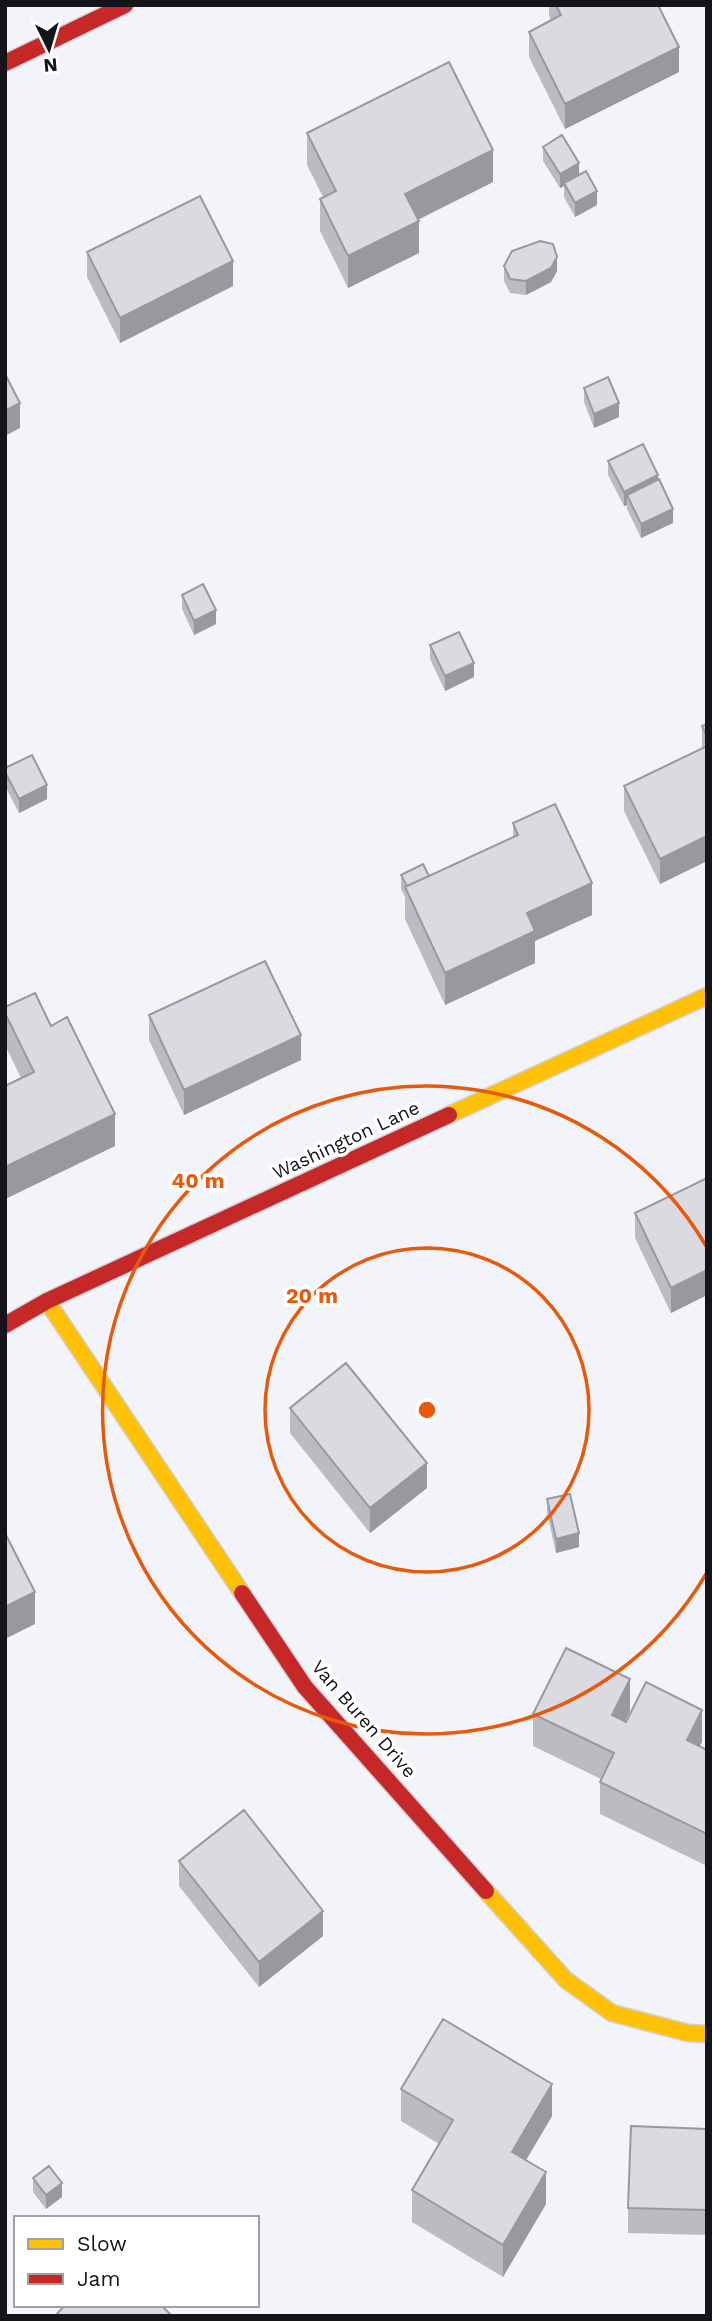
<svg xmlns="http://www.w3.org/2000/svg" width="712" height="2321" font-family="'Work Sans',sans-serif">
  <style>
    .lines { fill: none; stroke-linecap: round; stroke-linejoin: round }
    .slow-casing { stroke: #d0d1d7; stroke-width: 19 }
    .jam-casing { stroke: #d0d1d7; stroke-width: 19 }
    .slow { stroke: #ffc107; stroke-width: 16 }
    .jam { stroke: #c62828; stroke-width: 16 }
    .wall { fill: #bcbbc1 }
    .shaded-wall { fill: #99999d }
    .building { fill: #dbdae0; stroke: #99999d; stroke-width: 2 }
    .ring { fill: none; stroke: #e8590c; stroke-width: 3.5 }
    .labels { text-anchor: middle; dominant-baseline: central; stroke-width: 7; stroke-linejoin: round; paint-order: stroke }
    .street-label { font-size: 19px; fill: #14141b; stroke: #fff }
    .centre { fill: #e8590c; stroke: #fff; stroke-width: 3.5 }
    .ring-label { font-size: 21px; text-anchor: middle; font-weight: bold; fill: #e8590c; stroke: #fff; stroke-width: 7; stroke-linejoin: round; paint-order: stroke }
  </style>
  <rect width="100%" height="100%" fill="#f3f4fa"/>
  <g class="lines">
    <!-- slow casing -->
    <g class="slow-casing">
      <path id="slow" d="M 449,1115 L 707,996
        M 47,1301 L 242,1593
        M 486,1891 L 566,1980 L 612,2013 L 688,2033 L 707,2034"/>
    </g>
    <!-- jam casing -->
    <g class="jam-casing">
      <path id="jam" d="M 5,63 L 125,5
        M 5,1325 L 47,1301 L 449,1115
        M 242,1593 L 305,1687 L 486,1891"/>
    </g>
    <!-- slow -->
    <use href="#slow" class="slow"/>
    <!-- jam -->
    <use href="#jam" class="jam"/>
  </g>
  <!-- wall -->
  <path class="wall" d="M 549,5 L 658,5 L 679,72 L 565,129 L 529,57 L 529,32 L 551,20 L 549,15 Z
    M 307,133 L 493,182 L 418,220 L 419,253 L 348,288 L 320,231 L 320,199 L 323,197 L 307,165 Z
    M 543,147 L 579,175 L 597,205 L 575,217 L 564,197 L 564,186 L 560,188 L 543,161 Z
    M 87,252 L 233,286 L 120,343 L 87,277 Z
    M 504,266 L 557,271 L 551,282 L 526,295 L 510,293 L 504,281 Z
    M 584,388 L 619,417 L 594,428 L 584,402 Z
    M 608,461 L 658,480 L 673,523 L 641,538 L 627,509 L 627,505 L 624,506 L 608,475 Z
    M 182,595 L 216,624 L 194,635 L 182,609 Z
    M 430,645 L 474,677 L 445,691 L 430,659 Z
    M 707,724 L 707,861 L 660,884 L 624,811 L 624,786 L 702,749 L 702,726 Z
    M 5,768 L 47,799 L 19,813 L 5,786 Z
    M 513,823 L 592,915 L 535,941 L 535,963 L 445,1005 L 405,919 L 405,897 L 401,889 L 401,875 L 429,876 L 513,837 Z
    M 5,1007 L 51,1026 L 115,1146 L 5,1199 L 5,1086 L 21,1078 L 5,1045 Z
    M 149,1015 L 301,1060 L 184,1115 L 149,1040 Z
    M 707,1178 L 707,1295 L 671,1313 L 635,1238 L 635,1213 Z
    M 290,1408 L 427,1488 L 370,1533 L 290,1433 Z
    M 547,1499 L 579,1547 L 556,1553 L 547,1513 Z
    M 630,1711 L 625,1721 L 702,1742 L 699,1746 L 707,1750 L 707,1866 L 600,1814 L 600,1782 L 601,1779 L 533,1746 L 533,1714 Z
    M 179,1861 L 323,1936 L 259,1987 L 179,1886 Z
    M 401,2089 L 552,2116 L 526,2160 L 546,2204 L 503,2277 L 412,2222 L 412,2190 L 439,2144 L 401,2121 Z
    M 707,2129 L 707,2235 L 628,2233 L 628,2208 Z
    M 33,2178 L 62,2197 L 46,2209 L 33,2192 Z"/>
  <!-- shaded-wall -->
  <path class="shaded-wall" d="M 679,47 L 679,72 L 565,129 L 565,104 Z
    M 493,150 L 493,182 L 405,226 L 405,194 Z
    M 579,163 L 579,177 L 564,183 L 564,186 L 560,188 L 560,174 Z
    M 597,191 L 597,205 L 575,217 L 575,203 Z
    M 419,221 L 419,253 L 348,288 L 348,256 Z
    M 557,257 L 557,271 L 551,282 L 526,295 L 526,281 Z
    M 233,261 L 233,286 L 120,343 L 120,318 Z
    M 6,350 L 6,375 L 5,376 L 5,351 Z
    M 20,403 L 20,428 L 5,436 L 5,411 Z
    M 619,403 L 619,417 L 594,428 L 594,414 Z
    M 658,475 L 658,489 L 627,495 L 627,505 L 624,506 L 624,492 Z
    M 673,509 L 673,523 L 641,538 L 641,524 Z
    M 216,610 L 216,624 L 194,635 L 194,621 Z
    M 474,663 L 474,677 L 445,691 L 445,676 Z
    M 47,785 L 47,799 L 19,813 L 19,799 Z
    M 707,836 L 707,861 L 660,884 L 660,859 Z
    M 592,883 L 592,915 L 535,941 L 535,963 L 445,1005 L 445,973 L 527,913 Z
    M 301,1035 L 301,1060 L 184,1115 L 184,1090 Z
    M 115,1114 L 115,1146 L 5,1199 L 5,1167 Z
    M 707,1270 L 707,1295 L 671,1313 L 671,1288 Z
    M 427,1463 L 427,1488 L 370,1533 L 370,1508 Z
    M 579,1533 L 579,1547 L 556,1553 L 556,1539 Z
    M 35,1592 L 35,1624 L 5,1639 L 5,1607 Z
    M 630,1679 L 630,1711 L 612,1747 L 612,1715 Z
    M 702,1710 L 702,1742 L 687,1772 L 687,1740 Z
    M 323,1911 L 323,1936 L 259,1987 L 259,1962 Z
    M 552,2084 L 552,2116 L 512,2184 L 512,2152 Z
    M 546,2172 L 546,2204 L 503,2277 L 503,2245 Z
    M 62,2183 L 62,2197 L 46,2209 L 46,2195 Z"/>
  <!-- building -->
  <path class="building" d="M 556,5 L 658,5 L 679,47 L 565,104 L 529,32 L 561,15 Z
    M 449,62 L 493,150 L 405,194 L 419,221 L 348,256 L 320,199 L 336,191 L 307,133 Z
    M 562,135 L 579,163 L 560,174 L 543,147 Z
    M 586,171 L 597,191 L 575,203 L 564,183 Z
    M 200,196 L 233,261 L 120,318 L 87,252 Z
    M 540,241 L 553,244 L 557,257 L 551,268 L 526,281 L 510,279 L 504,266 L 512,251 Z
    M 5,374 L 20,403 L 5,411 Z
    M 608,377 L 619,403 L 594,414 L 584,388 Z
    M 643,444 L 658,475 L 624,492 L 608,461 Z
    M 659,479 L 673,509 L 641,524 L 627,495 Z
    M 203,584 L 216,610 L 194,621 L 182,595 Z
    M 459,632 L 474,663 L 445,676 L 430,645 Z
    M 707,724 L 707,736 L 702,726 Z
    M 707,746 L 707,836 L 660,859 L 624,786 Z
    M 32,755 L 47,785 L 19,799 L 5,772 L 5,768 Z
    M 555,804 L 592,883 L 527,913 L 535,931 L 445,973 L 405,887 L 518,835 L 513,823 Z
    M 423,864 L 429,876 L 407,886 L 401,875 Z
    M 265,961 L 301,1035 L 184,1090 L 149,1015 Z
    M 35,993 L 51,1026 L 67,1017 L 115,1114 L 5,1167 L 5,1086 L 34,1072 L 5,1013 L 5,1007 Z
    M 707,1178 L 707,1270 L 671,1288 L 635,1213 Z
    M 346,1363 L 427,1463 L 370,1508 L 290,1408 Z
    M 570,1494 L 579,1533 L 556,1539 L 547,1499 Z
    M 5,1533 L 35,1592 L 5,1607 Z
    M 566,1648 L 630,1679 L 612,1715 L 626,1722 L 646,1682 L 702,1710 L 687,1740 L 707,1750 L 707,1834 L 600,1782 L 614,1753 L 533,1714 Z
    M 244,1810 L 323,1911 L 259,1962 L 179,1861 Z
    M 443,2019 L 552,2084 L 512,2152 L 546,2172 L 503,2245 L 412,2190 L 453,2120 L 401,2089 Z
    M 631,2126 L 707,2129 L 707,2210 L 628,2208 Z
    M 49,2166 L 62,2183 L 46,2195 L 33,2178 Z
    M 65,2305 L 161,2305 L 172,2316 L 55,2316 Z"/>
  <!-- distance rings -->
  <g class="ring">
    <circle cx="427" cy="1410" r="162"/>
    <path d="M706 1574A324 324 0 1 1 706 1246"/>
  </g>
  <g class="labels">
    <!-- street labels -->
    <g class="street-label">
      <text transform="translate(346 1140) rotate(-25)">Washington Lane</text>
      <text transform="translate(364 1719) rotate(49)">Van Buren Drive</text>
    </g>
  </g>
  <circle cx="427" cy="1410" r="10" class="centre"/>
  <g class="ring-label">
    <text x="198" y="1188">40 m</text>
    <text x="312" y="1303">20 m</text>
  </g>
  <!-- border -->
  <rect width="712" height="2321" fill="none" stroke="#14141b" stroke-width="14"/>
  <!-- legend -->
  <rect x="14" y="2216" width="245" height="91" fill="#ffffff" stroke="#a1a1a4" stroke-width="2"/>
  <rect x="28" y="2239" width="35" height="10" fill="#ffc107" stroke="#a1a1a4" stroke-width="2"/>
  <text x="77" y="2251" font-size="21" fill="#14141b">Slow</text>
  <rect x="28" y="2274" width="35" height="10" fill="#c62828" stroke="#a1a1a4" stroke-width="2"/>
  <text x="77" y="2286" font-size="21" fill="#14141b">Jam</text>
  <!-- north arrow -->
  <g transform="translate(49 49) rotate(175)" stroke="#ffffff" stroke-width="5" paint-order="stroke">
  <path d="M0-5L12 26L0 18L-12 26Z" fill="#14141b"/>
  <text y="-10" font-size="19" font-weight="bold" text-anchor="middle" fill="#14141b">N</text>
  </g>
</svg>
